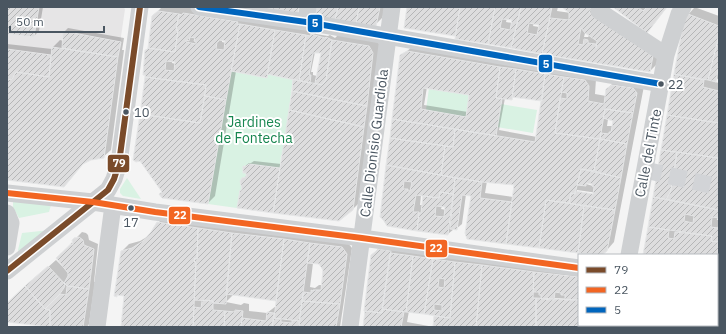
<svg xmlns="http://www.w3.org/2000/svg" width="726" height="334" font-family="'IBM Plex Sans',sans-serif">
  <style>
    .education { fill: #e6e5e6 }
    .green { fill: #d9f2e3 }
    .shadow { fill: #0003; fill-rule: evenodd }
    .building { fill: url(#building-hatch); stroke: #e5e6e7; fill-rule: evenodd }
    .lines { fill: none; stroke-linecap: round; stroke-linejoin: round }
    .minor-tunnel { stroke: #d2d4d7; stroke-width: 17; stroke-dasharray: 17 8; stroke-linecap: butt }
    .minor { stroke: #ced0d2; stroke-width: 17 }
    .bus-1-casing { stroke: #fff; stroke-width: 9 }
    .bus-2-casing { stroke: #fff; stroke-width: 9 }
    .bus-3-casing { stroke: #fff; stroke-width: 9 }
    .bus-1 { stroke: #7a4b2a; stroke-width: 6 }
    .bus-2 { stroke: #f26522; stroke-width: 6 }
    .bus-3 { stroke: #0065bd; stroke-width: 6 }
    .bus-dot { fill: #4a5661; stroke: #fff; stroke-width: 1.5 }
    .labels { text-anchor: middle; dominant-baseline: central; stroke-width: 4; stroke-linejoin: round; paint-order: stroke }
    .bus-label { font-size: 13px; fill: #4a5661; stroke: #fff; text-anchor: start }
    .park-label { font-size: 14px; fill: #17864f; stroke: #fff }
    .street-label { font-size: 14px; fill: #4a5661; stroke: #fff }
    .line-badge { stroke: #fff; stroke-width: 1.5 }
    .badge-label { font-size: 11px; text-anchor: middle; font-weight: bold; fill: #fff }
  </style>
  <defs>
    <pattern id="building-hatch" width="6" height="6" patternUnits="userSpaceOnUse"><rect width="6" height="6" fill="#ddddde"/><path d="M-1 1l2-2M0 6l6-6M5 7l2-2" fill="none" stroke="#b5b6b7"/></pattern>
  </defs>
  <rect width="100%" height="100%" fill="#f4f4f4"/>
  <!-- education -->
  <path class="education" d="M 7,7 L 123,7 L 125,9 L 118,57 L 52,47 L 49,77 L 7,80 Z"/>
  <!-- green -->
  <path class="green" d="M 231,71 L 267,74 L 293,79 L 283,155 L 281,155 L 280,168 L 249,164 L 244,166 L 243,172 L 246,173 L 246,177 L 242,178 L 240,181 L 242,190 L 240,190 L 237,208 L 208,204 Z
    M 429,88 L 469,95 L 466,117 L 426,110 Z
    M 501,104 L 537,110 L 533,133 L 497,127 Z
    M 127,178 L 141,199 L 123,196 L 120,193 L 120,189 Z
    M 18,201 L 51,205 L 49,212 L 19,218 L 13,207 L 13,202 Z
    M 50,230 L 19,253 L 18,250 L 22,233 Z"/>
  <!-- shadow -->
  <path class="shadow" d="M 7,7 L 43,7 L 39,31 L 34,36 L 7,33 Z
    M 162,7 L 197,7 L 313,28 L 312,33 L 316,32 L 316,34 L 328,36 L 330,35 L 335,38 L 340,33 L 377,40 L 380,46 L 360,202 L 352,210 L 241,190 L 243,188 L 243,179 L 247,175 L 244,167 L 249,163 L 251,163 L 254,161 L 281,164 L 284,153 L 294,79 L 270,73 L 266,77 L 236,71 L 215,196 L 208,203 L 163,192 L 146,77 L 146,50 L 149,48 L 153,16 ZM 222,40 L 226,40 L 226,43 L 222,42 ZM 315,52 L 322,53 L 317,76 L 313,75 L 313,72 L 311,72 ZM 172,61 L 176,61 L 176,64 L 172,63 Z
    M 317,7 L 386,7 L 382,18 L 375,25 Z
    M 408,7 L 558,7 L 557,11 L 571,13 L 563,7 L 599,7 L 660,49 L 657,64 L 650,71 L 456,38 L 457,33 L 454,35 ZM 507,18 L 513,19 L 512,23 L 506,22 ZM 534,23 L 540,24 L 539,27 L 533,26 ZM 585,33 L 590,35 L 588,37 L 584,37 Z
    M 614,7 L 667,7 L 647,32 Z
    M 694,8 L 697,8 L 719,16 L 719,77 L 715,82 L 719,83 L 719,217 L 718,217 L 717,220 L 719,220 L 719,271 L 717,271 L 717,255 L 644,255 L 685,20 L 687,16 Z
    M 68,28 L 124,38 L 122,50 L 124,50 L 111,150 L 103,157 L 7,179 L 7,44 L 52,49 L 53,47 L 60,40 L 63,41 L 64,32 Z
    M 412,47 L 596,79 L 595,94 L 606,96 L 607,89 L 614,82 L 644,86 L 614,242 L 607,250 L 466,234 L 472,195 L 466,194 L 462,224 L 456,229 L 454,229 L 448,234 L 388,225 L 381,217 L 401,56 ZM 427,87 L 471,94 L 468,112 L 424,105 ZM 514,96 L 543,100 L 537,137 L 499,130 L 505,98 L 511,99 ZM 608,119 L 614,120 L 613,126 L 607,126 ZM 487,181 L 515,184 L 513,197 L 485,193 ZM 588,182 L 594,183 L 593,186 L 586,184 ZM 577,190 L 598,193 L 598,195 L 577,192 ZM 421,195 L 424,195 L 423,205 L 420,205 ZM 442,206 L 446,206 L 446,210 L 441,209 Z
    M 165,216 L 347,242 L 352,248 L 340,327 L 122,327 L 125,295 L 122,251 L 129,244 L 140,241 L 150,235 L 158,223 ZM 313,263 L 320,263 L 324,269 L 323,285 L 319,285 L 315,288 L 310,287 ZM 234,294 L 277,300 L 276,306 L 267,313 L 249,311 L 249,304 L 244,303 L 241,305 L 226,302 Z
    M 82,232 L 86,233 L 88,235 L 89,240 L 98,244 L 94,282 L 95,282 L 89,324 L 87,327 L 51,327 L 7,321 L 7,304 L 56,260 L 62,266 L 63,265 L 57,258 Z
    M 379,248 L 579,274 L 579,325 L 589,325 L 589,327 L 364,327 L 372,255 ZM 555,298 L 570,299 L 570,301 L 553,300 ZM 409,311 L 436,315 L 434,327 L 407,322 Z
    M 717,292 L 719,292 L 719,327 L 605,327 L 605,325 L 717,325 Z"/>
  <!-- building -->
  <path class="building" d="M 7,7 L 39,7 L 34,37 L 7,34 Z
    M 260,7 L 299,7 L 298,13 Z
    M 316,7 L 338,7 L 335,20 L 317,16 L 315,13 Z
    M 338,7 L 359,7 L 356,24 L 335,20 Z
    M 359,7 L 380,7 L 376,26 L 375,27 L 356,24 Z
    M 407,7 L 460,7 L 455,36 L 404,28 Z
    M 460,7 L 495,7 L 488,44 L 455,39 Z
    M 495,7 L 521,7 L 511,48 L 488,44 ZM 502,19 L 512,20 L 510,30 L 500,28 Z
    M 521,7 L 552,7 L 542,54 L 511,48 ZM 529,23 L 539,25 L 537,35 L 527,33 Z
    M 562,7 L 593,7 L 589,12 L 653,56 L 650,72 L 542,54 L 550,18 L 569,20 L 569,13 ZM 581,28 L 585,33 L 597,41 L 596,48 L 596,44 L 588,43 L 588,40 L 584,39 L 583,45 L 578,44 Z
    M 613,7 L 638,7 L 643,11 L 647,7 L 667,7 L 647,33 Z
    M 158,11 L 179,14 L 176,30 L 178,30 L 175,52 L 148,48 L 152,16 Z
    M 183,13 L 238,22 L 237,24 L 240,24 L 226,100 L 205,96 L 206,85 L 145,77 L 145,75 L 143,75 L 145,50 L 147,50 L 148,48 L 175,52 L 178,30 L 176,30 L 179,14 L 182,15 ZM 190,37 L 195,38 L 194,41 L 196,42 L 196,44 L 186,42 L 186,40 L 189,41 ZM 219,40 L 225,41 L 224,50 L 216,49 L 217,42 L 218,42 ZM 166,61 L 175,62 L 174,71 L 165,70 Z
    M 688,14 L 719,26 L 719,35 L 708,80 L 674,74 L 684,20 Z
    M 240,24 L 275,30 L 267,78 L 231,71 Z
    M 275,30 L 306,35 L 299,81 L 267,74 Z
    M 63,31 L 121,42 L 118,57 L 62,48 Z
    M 311,34 L 325,38 L 326,37 L 332,40 L 326,80 L 322,85 L 315,83 L 321,53 L 313,53 L 309,75 L 311,75 L 310,83 L 299,81 L 306,35 L 310,36 Z
    M 719,35 L 719,69 L 718,69 L 716,82 L 708,80 Z
    M 332,40 L 369,46 L 373,53 L 367,106 L 292,91 L 293,79 L 322,85 L 326,80 Z
    M 52,47 L 118,57 L 104,158 L 91,160 L 83,164 L 64,187 L 7,180 L 7,80 L 12,79 L 16,72 L 49,77 Z
    M 7,49 L 51,55 L 49,77 L 16,72 L 12,79 L 7,80 Z
    M 407,51 L 500,67 L 496,98 L 502,99 L 496,136 L 392,119 L 400,55 ZM 423,88 L 469,95 L 466,117 L 421,109 Z
    M 500,67 L 516,69 L 512,100 L 496,98 Z
    M 516,69 L 545,74 L 542,101 L 512,97 Z
    M 545,74 L 564,77 L 555,133 L 600,139 L 594,171 L 581,169 L 575,194 L 571,193 L 569,203 L 546,200 L 539,248 L 506,244 L 514,185 L 482,182 L 441,175 L 445,146 L 453,147 L 455,129 L 535,142 Z
    M 674,74 L 704,80 L 703,87 L 719,91 L 719,123 L 667,115 Z
    M 145,77 L 206,85 L 200,123 L 140,114 Z
    M 564,77 L 585,80 L 589,86 L 588,101 L 604,104 L 606,89 L 612,85 L 633,88 L 637,93 L 633,113 L 605,109 L 600,139 L 555,133 L 560,98 L 567,99 L 567,93 L 561,92 Z
    M 292,91 L 367,106 L 364,127 L 289,110 Z
    M 205,96 L 226,100 L 208,204 L 162,198 L 159,194 L 162,192 L 140,161 L 136,162 L 133,160 L 140,114 L 200,123 Z
    M 605,109 L 633,113 L 627,144 L 600,139 L 601,133 L 609,134 L 609,132 L 611,132 L 613,121 L 603,118 Z
    M 289,110 L 364,127 L 353,210 L 339,221 L 273,213 Z
    M 667,115 L 719,123 L 719,158 L 661,150 Z
    M 392,119 L 455,129 L 453,147 L 390,138 Z
    M 390,138 L 445,146 L 441,175 L 386,165 Z
    M 600,139 L 627,144 L 621,178 L 594,171 Z
    M 661,150 L 677,152 L 674,172 L 672,171 L 670,181 L 673,181 L 670,193 L 666,199 L 653,197 Z
    M 677,152 L 718,158 L 719,210 L 666,199 L 670,193 L 673,181 L 670,181 L 672,171 L 674,172 Z
    M 718,158 L 719,158 L 719,178 L 718,178 Z
    M 249,164 L 280,168 L 273,213 L 237,208 L 240,190 L 242,190 L 240,181 L 242,178 L 246,177 L 246,173 L 243,173 L 243,166 L 246,167 Z
    M 386,165 L 455,178 L 453,194 L 440,192 L 439,198 L 416,195 L 413,212 L 419,212 L 417,231 L 387,226 L 384,221 L 380,217 ZM 404,181 L 412,182 L 410,191 L 408,191 L 408,189 L 403,189 Z
    M 581,169 L 621,178 L 615,210 L 569,203 L 571,193 L 575,194 L 575,191 L 593,194 L 594,187 L 592,186 L 592,184 L 586,183 L 586,186 L 577,185 Z
    M 455,178 L 482,182 L 480,198 L 512,202 L 506,244 L 467,239 L 465,233 L 471,196 L 462,195 L 457,230 L 450,229 Z
    M 440,192 L 453,194 L 448,235 L 417,231 L 419,213 L 421,213 L 423,196 L 439,198 ZM 436,206 L 445,207 L 444,217 L 435,216 Z
    M 653,197 L 719,210 L 719,218 L 712,217 L 711,227 L 718,228 L 719,224 L 719,242 L 711,241 L 712,236 L 648,227 ZM 685,214 L 694,216 L 693,223 L 684,221 Z
    M 546,200 L 584,206 L 578,253 L 539,248 Z
    M 584,206 L 615,210 L 607,251 L 602,255 L 578,253 Z
    M 157,222 L 198,228 L 197,259 L 195,258 L 194,261 L 196,263 L 193,327 L 121,327 L 124,296 L 117,295 L 117,297 L 114,296 L 121,251 L 132,248 L 143,241 L 151,232 Z
    M 648,227 L 669,230 L 668,238 L 674,239 L 675,232 L 712,236 L 711,241 L 719,242 L 719,272 L 717,272 L 717,255 L 643,255 Z
    M 198,228 L 232,233 L 226,304 L 213,303 L 213,301 L 194,300 L 196,263 L 194,261 L 195,258 L 197,259 Z
    M 232,233 L 284,239 L 276,301 L 226,294 Z
    M 79,237 L 83,240 L 84,245 L 94,249 L 89,289 L 67,286 L 64,283 L 68,276 L 68,273 L 56,258 L 71,244 L 73,245 L 72,240 L 74,238 Z
    M 284,239 L 310,243 L 299,321 L 274,318 Z
    M 310,243 L 342,247 L 347,254 L 340,304 L 302,301 L 304,292 L 311,293 L 311,290 L 313,291 L 313,290 L 321,290 L 323,270 L 319,264 L 307,263 Z
    M 379,249 L 391,251 L 382,313 L 364,311 L 371,255 Z
    M 390,253 L 413,256 L 406,312 L 382,309 Z
    M 413,256 L 433,259 L 424,314 L 406,312 Z
    M 433,259 L 455,262 L 450,318 L 424,314 ZM 439,278 L 445,279 L 444,288 L 438,287 ZM 434,304 L 442,305 L 442,311 L 434,310 Z
    M 455,262 L 482,265 L 476,327 L 433,327 L 434,316 L 450,318 Z
    M 482,265 L 534,272 L 533,298 L 536,298 L 536,327 L 476,327 Z
    M 48,266 L 65,284 L 64,288 L 59,295 L 45,309 L 25,286 Z
    M 534,272 L 579,277 L 579,300 L 565,300 L 565,295 L 561,295 L 561,293 L 555,292 L 554,300 L 541,299 L 541,295 L 539,295 L 539,292 L 533,292 Z
    M 25,286 L 45,309 L 50,310 L 50,327 L 7,322 L 7,303 Z
    M 67,286 L 89,289 L 83,327 L 50,327 L 50,310 L 45,309 L 60,294 L 66,295 Z
    M 717,297 L 719,298 L 719,327 L 687,326 L 688,325 L 717,325 Z
    M 536,298 L 579,300 L 579,325 L 582,325 L 582,327 L 536,327 Z
    M 204,300 L 213,301 L 213,310 L 225,311 L 224,327 L 193,327 L 194,307 L 201,308 L 202,301 Z
    M 302,301 L 340,304 L 336,327 L 299,327 Z
    M 382,309 L 404,312 L 401,327 L 363,327 L 365,311 L 382,313 Z
    M 235,310 L 243,311 L 241,327 L 224,327 L 225,311 L 235,312 Z
    M 267,312 L 274,313 L 272,327 L 241,327 L 242,318 L 266,321 Z
    M 274,318 L 281,319 L 281,322 L 292,323 L 292,320 L 299,321 L 299,327 L 272,327 Z
    M 604,325 L 634,325 L 634,327 L 604,327 Z
    M 634,325 L 688,325 L 687,326 L 692,327 L 634,327 Z"/>
  <g class="lines">
    <!-- minor-tunnel -->
    <path class="minor-tunnel" d="M 645,170 L 719,187"/>
    <!-- minor -->
    <path class="minor" d="M 199,7 L 306,22 L 661,84
      M 601,7 L 599,11 L 666,55
      M 306,22 L 308,7
      M 7,193 L 93,202 L 155,212 L 362,238 L 579,268
      M 7,213 L 11,223 L 7,247
      M 629,255 L 666,55 L 679,14 L 683,7
      M 7,271 L 108,190 L 114,179 L 119,163 L 140,7
      M 717,287 L 719,287
      M 97,327 L 113,205
      M 350,327 L 392,7
      M 593,327 L 593,325"/>
    <!-- bus-1 casing -->
    <g class="bus-1-casing">
      <path id="bus-1" d="M 7,271 L 108,190 L 114,179 L 119,163 L 140,7"/>
    </g>
    <!-- bus-2 casing -->
    <g class="bus-2-casing">
      <path id="bus-2" d="M 7,193 L 93,202 L 155,212 L 362,238 L 579,268"/>
    </g>
    <!-- bus-3 casing -->
    <g class="bus-3-casing">
      <path id="bus-3" d="M 199,7 L 306,22 L 661,84"/>
    </g>
    <!-- bus-1 -->
    <use href="#bus-1" class="bus-1"/>
    <!-- bus-2 -->
    <use href="#bus-2" class="bus-2"/>
    <!-- bus-3 -->
    <use href="#bus-3" class="bus-3"/>
  </g>
  <!-- markers -->
  <g class="bus-dot">
    <circle cx="661" cy="84" r="3.5"/>
    <circle cx="126" cy="112" r="3.5"/>
    <circle cx="131" cy="208" r="3.5"/>
  </g>
  <g class="labels">
    <!-- bus labels -->
    <g class="bus-label">
      <text x="668" y="84">22</text>
      <text x="134" y="112">10</text>
      <text x="131" y="222" text-anchor="middle">17</text>
    </g>
    <!-- park labels -->
    <g class="park-label">
      <text x="254" y="122">Jardines<tspan x="254" dy="16">de Fontecha</tspan></text>
    </g>
    <!-- street labels -->
    <g class="street-label">
      <text transform="translate(374 143) rotate(-83)">Calle Dionisio Guardiola</text>
      <text transform="translate(648 153) rotate(-79)">Calle del Tinte</text>
    </g>
  </g>
  <g class="line-badge">
    <rect x="307" y="14" width="16" height="19" rx="4" fill="#0065bd"/>
    <rect x="538" y="54" width="15" height="19" rx="4" fill="#0065bd"/>
    <rect x="107" y="154" width="23" height="19" rx="4" fill="#7a4b2a"/>
    <rect x="168" y="206" width="23" height="19" rx="4" fill="#f26522"/>
    <rect x="425" y="239" width="23" height="19" rx="4" fill="#f26522"/>
  </g>
  <g class="badge-label">
    <text x="315" y="27">5</text>
    <text x="546" y="68">5</text>
    <text x="119" y="167">79</text>
    <text x="180" y="219">22</text>
    <text x="436" y="252">22</text>
  </g>
  <!-- border -->
  <rect width="726" height="334" fill="none" stroke="#4a5661" stroke-width="16"/>
  <!-- legend -->
  <rect x="578" y="254" width="140" height="72" fill="#ffffff" stroke="#b7bbc0"/>
  <rect x="586" y="267" width="20" height="6" fill="#7a4b2a" stroke="#b7bbc0"/>
  <text x="614" y="274" font-size="12" fill="#4a5661">79</text>
  <rect x="586" y="287" width="20" height="6" fill="#f26522" stroke="#b7bbc0"/>
  <text x="614" y="294" font-size="12" fill="#4a5661">22</text>
  <rect x="586" y="307" width="20" height="6" fill="#0065bd" stroke="#b7bbc0"/>
  <text x="614" y="314" font-size="12" fill="#4a5661">5</text>
  <!-- scale -->
  <path d="M10 26v6h94v-6" fill="none" stroke="#4a5661" stroke-width="2"/>
  <text x="16" y="26" font-size="12" fill="#4a5661" stroke="#ffffff" stroke-width="3" paint-order="stroke">50 m</text>
</svg>
